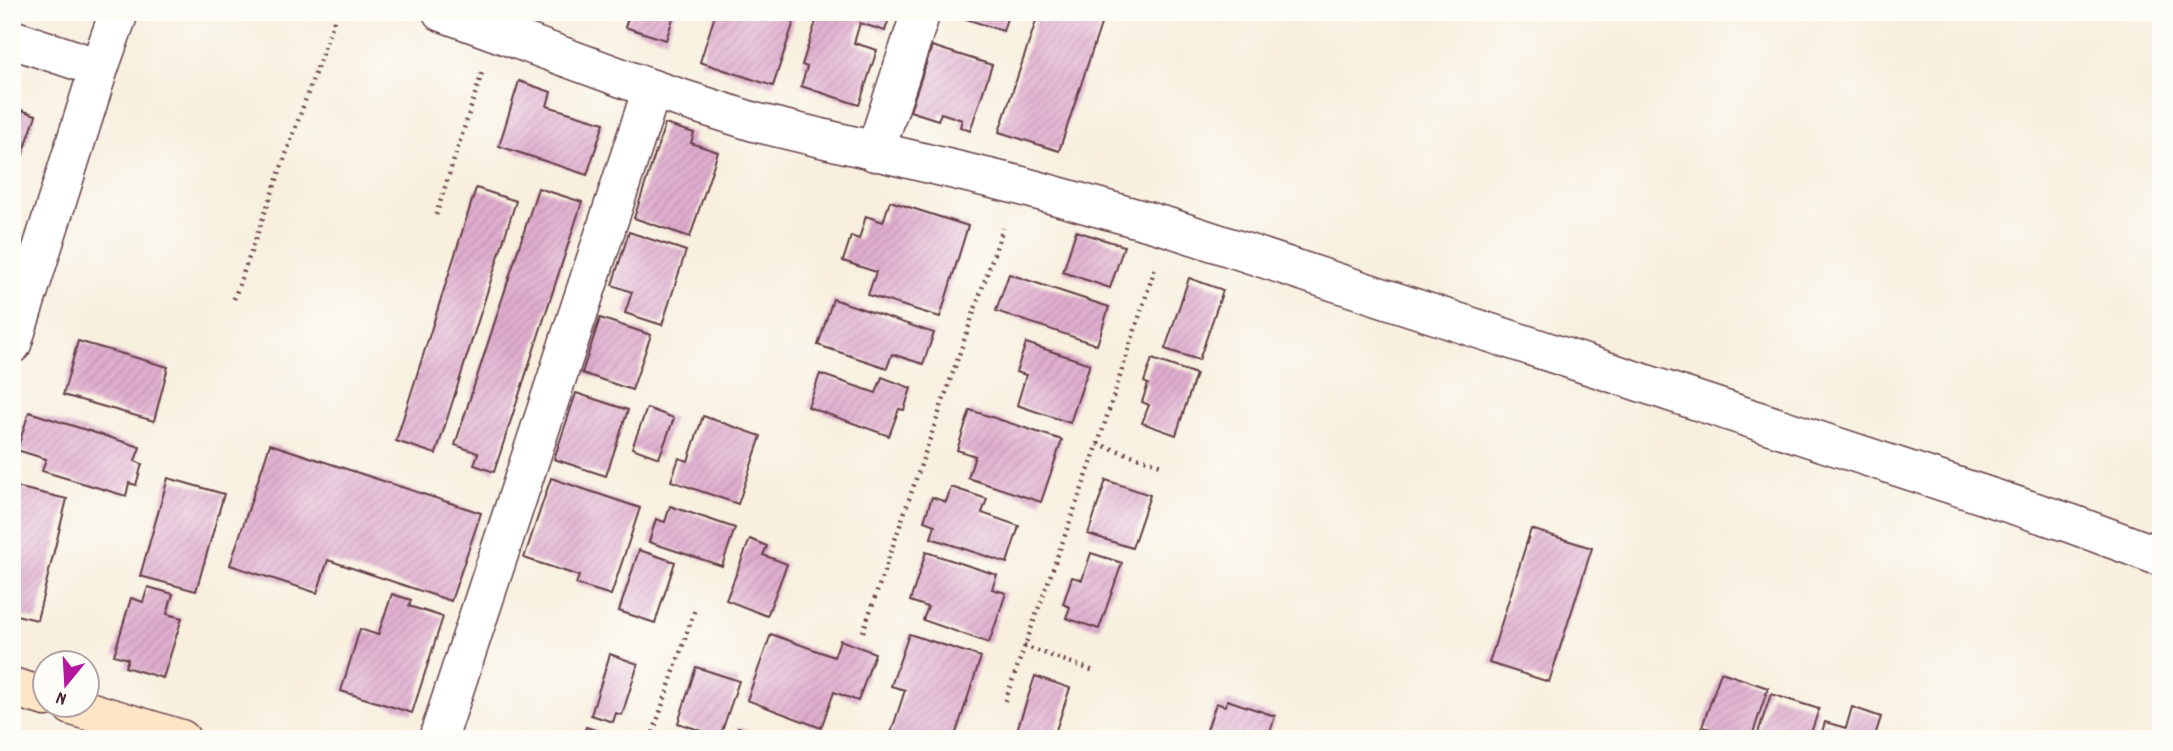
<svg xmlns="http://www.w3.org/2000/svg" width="2173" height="751" viewBox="0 0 2173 751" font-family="Dekko,sans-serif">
<defs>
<pattern id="building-hatch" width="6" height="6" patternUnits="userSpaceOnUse" patternTransform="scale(1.75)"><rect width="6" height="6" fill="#dfadce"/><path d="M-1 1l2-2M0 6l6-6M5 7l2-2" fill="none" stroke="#c194b1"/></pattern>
</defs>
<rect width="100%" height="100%" fill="#fdfcf7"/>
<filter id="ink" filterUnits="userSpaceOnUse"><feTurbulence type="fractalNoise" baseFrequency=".0143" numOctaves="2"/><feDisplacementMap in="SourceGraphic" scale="14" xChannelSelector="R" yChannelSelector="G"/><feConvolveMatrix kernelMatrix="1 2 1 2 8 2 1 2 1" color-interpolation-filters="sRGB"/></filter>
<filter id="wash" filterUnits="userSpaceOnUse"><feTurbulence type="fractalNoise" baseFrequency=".00686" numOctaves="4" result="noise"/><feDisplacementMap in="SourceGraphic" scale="28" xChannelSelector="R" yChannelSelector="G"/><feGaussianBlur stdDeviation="1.57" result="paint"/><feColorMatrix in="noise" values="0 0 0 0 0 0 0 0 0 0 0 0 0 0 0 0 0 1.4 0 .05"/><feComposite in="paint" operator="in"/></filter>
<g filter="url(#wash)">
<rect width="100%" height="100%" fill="#f8efde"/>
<g id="blocks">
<g fill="url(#building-hatch)">
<polygon points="630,12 675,12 666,40 625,27"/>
<polygon points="716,12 797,12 773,86 700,62"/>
<polygon points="819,12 891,12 885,31 860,23 854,43 877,50 859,105 801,86 807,67 802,65"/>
<polygon points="958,12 1009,12 1003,31 957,16"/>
<polygon points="1039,12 1105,12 1059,151 999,132"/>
<polygon points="932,46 992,65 970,131 960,127 962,120 941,113 938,120 910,111"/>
<polygon points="519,81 551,92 547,106 604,123 587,175 499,146"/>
<polygon points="12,107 36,115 17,172 12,170"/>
<polygon points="665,124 694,133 691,143 718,152 690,237 634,218"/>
<polygon points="476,188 516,201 436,454 396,441"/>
<polygon points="538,188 582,202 494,472 474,465 478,453 455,445"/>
<polygon points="890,201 968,226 940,317 868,295 876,272 843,261 851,236 859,239 866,216 883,222"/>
<polygon points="1076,231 1124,246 1110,288 1063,272"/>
<polygon points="629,232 686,251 662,325 625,313 632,292 612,285"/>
<polygon points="1009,274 1109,307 1097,345 996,311"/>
<polygon points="1189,278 1223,290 1199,360 1165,349"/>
<polygon points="833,299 934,333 923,364 892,354 887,368 818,345"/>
<polygon points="600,318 651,335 632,390 582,373"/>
<polygon points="78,341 168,367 154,421 63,395"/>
<polygon points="1026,343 1090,364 1070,423 1017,405 1026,375 1016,372"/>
<polygon points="1152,359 1196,374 1176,435 1142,423 1149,405 1142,402 1148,384 1144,382"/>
<polygon points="820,374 876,393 882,377 911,388 904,410 899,409 889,436 808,407"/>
<polygon points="576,393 628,410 606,476 554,459"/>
<polygon points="647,408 674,418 659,458 632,448"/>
<polygon points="970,410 1062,440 1041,502 968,478 975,456 957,450"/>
<polygon points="29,412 140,447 135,461 142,464 136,485 129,483 126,496 42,471 46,459 17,450"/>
<polygon points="703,416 761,436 738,504 671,481 679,458 688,461"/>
<polygon points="270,444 481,513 451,601 328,560 317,593 230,565"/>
<polygon points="168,478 224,494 196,591 140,576"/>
<polygon points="551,478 640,508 611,595 576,584 579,576 524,558"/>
<polygon points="1106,480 1150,495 1132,548 1088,534"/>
<polygon points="12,486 67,499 37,620 12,614"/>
<polygon points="951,487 987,499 982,513 1019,526 1007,563 931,538 935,525 924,521 932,497 946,502"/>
<polygon points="670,506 735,528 722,566 649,542 656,519 665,522"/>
<polygon points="1531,529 1592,548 1549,682 1489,663"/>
<polygon points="750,539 767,546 763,555 787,564 767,616 726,600"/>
<polygon points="639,550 675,562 655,623 619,611"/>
<polygon points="926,552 997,575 992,589 1006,593 989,643 923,620 928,607 910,601"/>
<polygon points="1091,553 1122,563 1099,629 1066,618 1070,607 1063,604 1072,577 1082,580"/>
<polygon points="148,587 173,594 167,614 182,618 163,678 125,667 128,659 114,655 131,598 143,602"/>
<polygon points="392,594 411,600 409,606 443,617 412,713 341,691 360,629 378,635"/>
<polygon points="771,634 834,657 840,640 875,653 858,701 834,692 821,728 747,700"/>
<polygon points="909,634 981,657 954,739 889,739 905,690 891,686"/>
<polygon points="610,654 638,664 622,715 616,713 613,722 591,715"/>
<polygon points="696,667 739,681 720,737 678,723"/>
<polygon points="1721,672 1768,688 1751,739 1707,739 1710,729 1702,727"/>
<polygon points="1035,676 1070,688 1053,739 1024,739 1015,736"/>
<polygon points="1771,694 1819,709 1809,739 1756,739"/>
<polygon points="1227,700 1275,716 1268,739 1204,739 1216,703 1225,706"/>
<polygon points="1852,707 1881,717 1874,739 1820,739 1825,722 1846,728"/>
<polygon points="586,727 610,735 609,739 582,739"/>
<polygon points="738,727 773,738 773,739 734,739"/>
</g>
</g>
</g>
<g filter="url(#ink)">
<use href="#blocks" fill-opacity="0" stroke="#643e46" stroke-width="2"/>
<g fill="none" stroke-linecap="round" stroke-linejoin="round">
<defs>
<g id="street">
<polyline points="442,12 652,89 754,122 1018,185 1168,227 2072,524 2161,557"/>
<polyline points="12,39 99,68"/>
<polyline points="875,152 921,12"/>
<polyline points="12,344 99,68 119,12"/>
<polyline points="438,739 652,89"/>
</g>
<g id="secondary">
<polyline points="12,687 46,697"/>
<polyline points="72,706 181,739"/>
</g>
</defs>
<use href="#street" stroke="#643e46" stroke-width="41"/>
<use href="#secondary" stroke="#643e46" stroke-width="41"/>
<g stroke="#643e46" stroke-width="4.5" stroke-dasharray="2 5" stroke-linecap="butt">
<polyline points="436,215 482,73"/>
<polyline points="234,299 337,12"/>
<polyline points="1098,444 1161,465"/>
<polyline points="863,632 1003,228"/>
<polyline points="1024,646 1094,671"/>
<polyline points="1005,701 1098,444 1155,268"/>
<polyline points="651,739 695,609"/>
</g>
<use href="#street" stroke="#fff" stroke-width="38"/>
<use href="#secondary" stroke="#fde5c5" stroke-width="38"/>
</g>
</g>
<rect width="2173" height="751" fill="none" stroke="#fdfcf7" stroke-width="42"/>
<g transform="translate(66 684) rotate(198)"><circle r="33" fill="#fdfcf7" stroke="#b5a4a5" stroke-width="2"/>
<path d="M0-5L12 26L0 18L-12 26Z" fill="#b5179e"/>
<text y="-10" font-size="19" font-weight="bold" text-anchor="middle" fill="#4a1f2b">N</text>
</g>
</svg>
